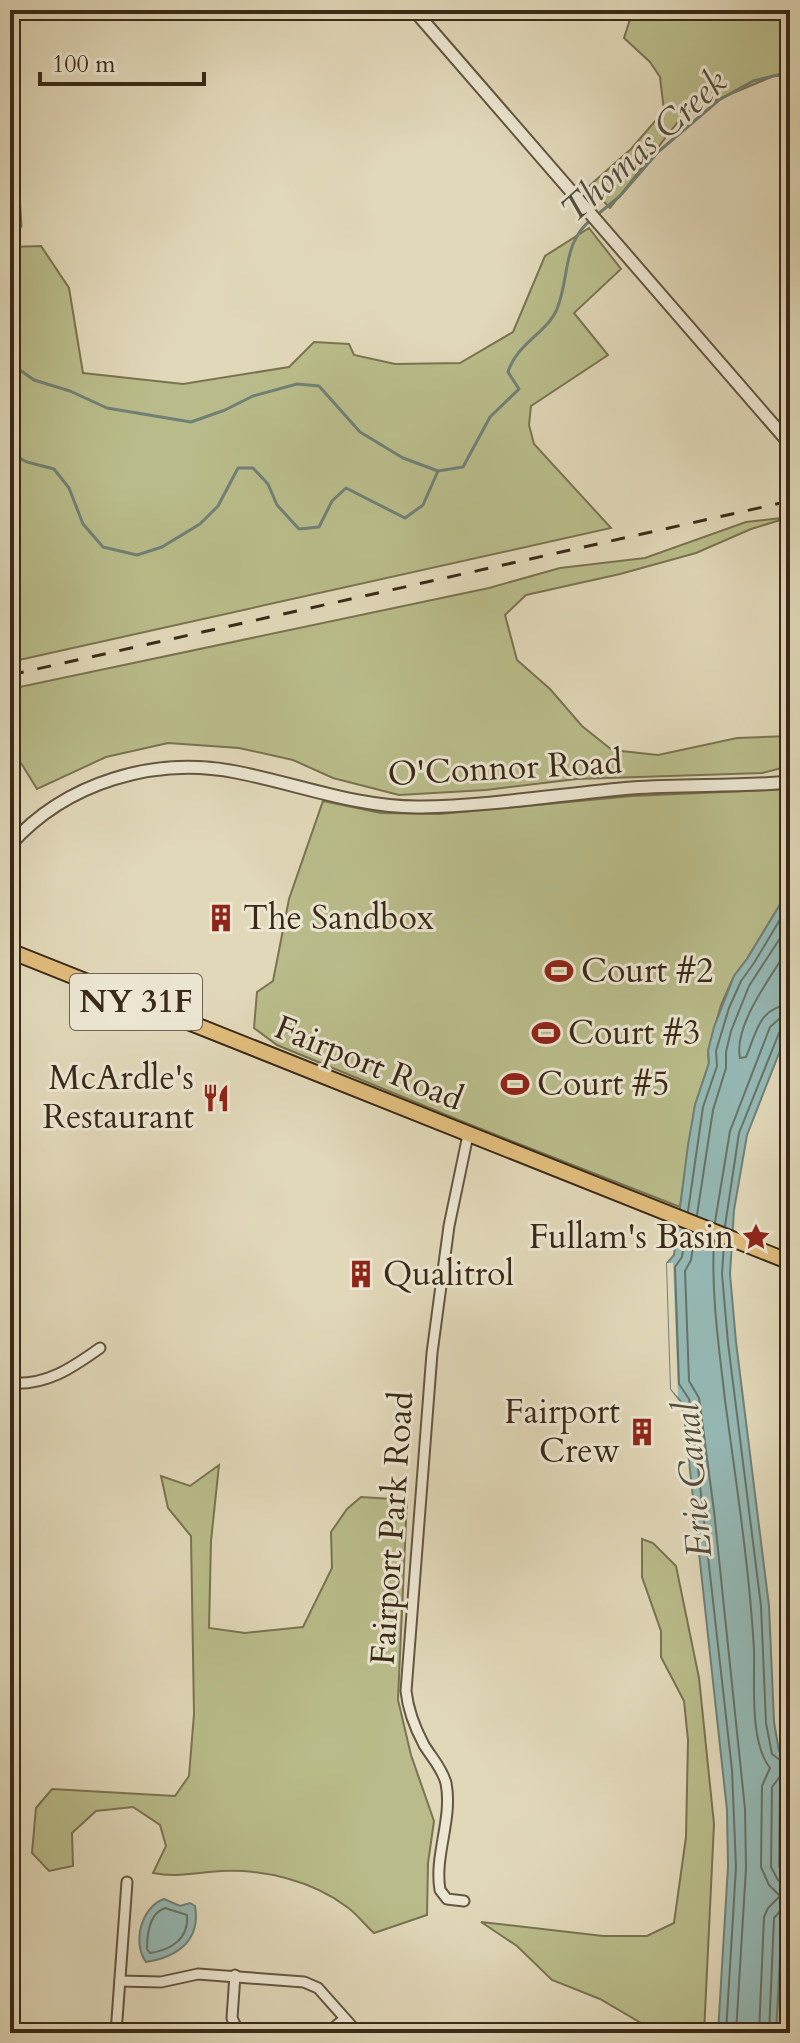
<svg xmlns="http://www.w3.org/2000/svg" width="800" height="2043" viewBox="0 0 800 2043" font-family="Cardo,serif">
<rect width="100%" height="100%" fill="#e1d8b9"/>
<filter id="stains"><feTurbulence type="fractalNoise" baseFrequency=".0025" numOctaves="4"/><feColorMatrix values="0 0 0 0 .2 0 0 0 0 .09 0 0 0 0 .02 0 0 0 .5 -.17"/></filter>
<radialGradient id="worn" r=".72"><stop offset=".6" stop-color="#630" stop-opacity="0"/><stop offset="1" stop-color="#630" stop-opacity=".3"/></radialGradient>
<g fill="#b9bc8a" stroke="#7a7351" stroke-width="2">
<polygon points="633,10 790,10 790,75 774,76 685,113 610,208 589,186 631,149 664,111 660,77 650,62 624,38"/>
<polygon points="589,228 621,269 574,313 608,355 531,406 529,425 534,444 611,528 10,662 10,247 41,246 69,288 83,373 183,384 289,367 314,342 349,344 354,355 395,364 460,363 513,332 545,256"/>
<polygon points="790,517 751,529 696,553 620,574 526,595 505,615 517,660 550,689 582,726 612,750 658,755 737,738 790,736 790,766 762,773 577,779 486,790 399,795 333,778 293,760 239,748 168,743 106,757 37,789 21,763 10,752 10,689 489,588 560,568 645,558 746,522"/>
<polygon points="790,789 790,888 747,959 734,976 721,1005 708,1051 709,1063 695,1105 680,1207 466,1123 277,1045 254,1028 257,992 273,981 289,899 323,801 381,813 440,814 632,796"/>
<path d="M219 1465 211 1541 209 1628 245 1633 303 1627 332 1568 331 1532 347 1509 361 1497 407 1500 398 1700 411 1755 434 1821 428 1863 427 1915 374 1933C365 1925 357 1914 347 1907 313 1881 264 1869 222 1871 198 1872 177 1878 153 1873L166 1846 160 1825 133 1807 96 1811 72 1833 73 1866 49 1871 32 1853 36 1808 52 1789 175 1796 189 1776 194 1714 191 1536 168 1508 161 1476 190 1486Z"/>
<polygon points="642,1539 653,1543 676,1566 699,1678 714,1824 704,2033 658,2033 600,1999 552,1980 517,1946 481,1922 603,1936 647,1936 674,1923 686,1837 688,1740 684,1701 661,1657 661,1631 642,1577"/>
<polygon points="790,1913 790,2033 776,2033 782,1919"/>
</g>
<g fill="#95b9b5" stroke="#718076" stroke-width="2">
<polygon points="790,888 790,1025 747,1135 734,1210 730,1274 736,1342 769,1606 774,1722 779,1751 790,1756 790,1775 780,1787 779,1866 783,1874 790,1879 790,1913 782,1919 776,2033 718,2033 728,1867 727,1810 685,1424 681,1402 671,1389 667,1263 674,1255 688,1145 695,1105 709,1063 708,1051 714,1027 734,976 747,959"/>
<path d="M164 1899 180 1906 190 1903 195 1906C201 1941 177 1957 146 1962 132 1943 141 1907 164 1899Z"/>
</g>
<polygon fill="#e1d8b9" points="667,1263 673,1263 678,1397 671,1389"/>
<g fill="none" stroke-linecap="round" stroke-linejoin="round">
<g stroke="#687266" stroke-width="2">
<path d="M790 946C773 974 733 1025 740 1058L746 1057C756 1034 759 1006 790 1005"/>
<polyline points="688,1211 703,1107 717,1066 716,1051 729,1008 741,981 754,963 790,903"/>
<polyline points="697,1215 713,1110 726,1068 726,1052 731,1031 749,986 790,923"/>
<polyline points="715,1222 730,1131 770,1027 779,1019 790,1017"/>
<polyline points="725,1226 739,1133 779,1033 783,1028 790,1027"/>
<polyline points="686,1230 682,1257 675,1267 679,1384 689,1399 693,1423 732,1770 736,1867 726,2033"/>
<polyline points="695,1234 691,1260 685,1271 689,1381 699,1398 714,1511 745,1809 746,1868 736,2033"/>
<path d="M714 1241C711 1294 719 1347 725 1400 736 1482 749 1565 754 1649 755 1682 749 1741 770 1768L762 1786 761 1867 769 1885 780 1896 768 1908 764 1917 759 2033"/>
<polyline points="724,1245 722,1274 728,1343 761,1606 766,1723 772,1754 788,1766 772,1787 771,1867 778,1880 790,1885"/>
<path d="M165 1908 187 1915C189 1939 171 1950 150 1953L147 1949C147 1934 150 1913 165 1908Z"/>
<polyline points="769,2033 774,1918 782,1909 790,1907"/>
</g>
<g stroke="#718076" stroke-width="3">
<polyline points="10,165 19,195 21,226 10,241"/>
<polyline points="598,214 620,196 658,152 719,100 753,81 790,72"/>
<path d="M10 370 17 368 34 380 70 391 107 408 191 422 225 410 253 396 297 384 319 386 360 432 403 458 438 471 463 467 490 417 519 389 508 372C517 343 548 332 557 309 570 277 562 242 592 219"/>
<polyline points="10,453 27,462 54,469 69,488 83,524 103,547 137,555 162,547 200,524 218,506 238,468 253,468 268,484 277,505 299,529 319,527 332,501 346,488 405,518 423,505 438,471"/>
</g>
<defs>
<g id="minor">
<path d="M10 1383C46 1386 72 1368 100 1348"/>
<path d="M464 1901 447 1899 440 1890C434 1855 453 1819 446 1783 442 1768 432 1758 424 1745 415 1728 408 1710 406 1691L432 1353 449 1226 468 1135"/>
<polyline points="235,1975 232,2018 239,2033"/>
<polyline points="120,1981 161,1982 198,1974 304,1982 318,1988 358,2033"/>
<polyline points="116,2033 127,1882"/>
<polyline points="328,2033 344,2019"/>
</g>
<g id="tertiary">
<polyline points="414,10 790,444"/>
<path d="M10 845C66 782 155 756 236 772 298 784 358 808 421 807 491 806 562 794 632 788 685 784 738 787 790 782"/>
</g>
<polyline id="primary" points="10,951 790,1262"/>
</defs>
<use href="#minor" stroke="#645640" stroke-width="13"/>
<use href="#tertiary" stroke="#645640" stroke-width="15"/>
<use href="#primary" stroke="#3a2a18" stroke-width="18"/>
<use href="#minor" stroke="#ece6d2" stroke-width="9"/>
<use href="#tertiary" stroke="#ece6d2" stroke-width="11"/>
<use href="#primary" stroke="#e0bc7c" stroke-width="14"/>
<polyline stroke="#3a2a18" stroke-width="3" stroke-dasharray="14 14" stroke-linecap="butt" points="10,675 790,501"/>
</g>
<defs>
<symbol id="building-bare" viewBox="-9 -9 18 18"><path d="M-4-6H4V6H1V3H-1V6H-4ZM-2.5-4.3h1.7v1.8h-1.7ZM.8-4.3h1.7v1.8H.8ZM-2.5-1h1.7V.8h-1.7ZM.8-1h1.7V.8H.8Z" fill="#8f2418" stroke="#ece6d2" stroke-width="2.5" paint-order="stroke"/></symbol>
<symbol id="stadium-bare" viewBox="-9 -9 18 18"><path d="M0-5a6.5 5 0 1 0 0 10a6.5 5 0 1 0 0-10ZM-3.5-1.8h7v3.6h-7Z" fill="#8f2418" stroke="#ece6d2" stroke-width="2.5" paint-order="stroke"/></symbol>
<symbol id="restaurant-bare" viewBox="-9 -9 18 18"><path d="M-5-6h1v4h1v-4h1v4h1v-4h1v5L-1.5 .5V6h-2V.5L-5-1ZM5-6V6H3V1.5H1.5Q1.5-4 5-6Z" fill="#8f2418" stroke="#ece6d2" stroke-width="2.5" paint-order="stroke"/></symbol>
<symbol id="sight-bare" viewBox="-9 -9 18 18"><path d="M0-6L1.8-2.2L6-1.7L2.9 1.2L3.7 5.4L0 3.3L-3.7 5.4L-2.9 1.2L-6-1.7L-1.8-2.2Z" fill="#8f2418" stroke="#ece6d2" stroke-width="2.5" paint-order="stroke"/></symbol>
</defs>
<g fill-rule="evenodd">
<use href="#building-bare" x="201" y="898" width="40" height="40"/>
<use href="#stadium-bare" x="539" y="951" width="40" height="40"/>
<use href="#stadium-bare" x="526" y="1013" width="40" height="40"/>
<use href="#stadium-bare" x="495" y="1064" width="40" height="40"/>
<use href="#restaurant-bare" x="196" y="1078" width="40" height="40"/>
<use href="#sight-bare" x="736" y="1217" width="40" height="40"/>
<use href="#building-bare" x="341" y="1254" width="40" height="40"/>
<use href="#building-bare" x="622" y="1412" width="40" height="40"/>
</g>
<g text-anchor="middle" dominant-baseline="central" stroke-width="6" stroke-linejoin="round" paint-order="stroke">
<rect fill="#ece6d2" stroke="#6f6250" stroke-width="2" x="70" y="974" width="132" height="56" rx="6"/>
<g font-size="32" font-weight="bold" fill="#3a2a18">
<text x="136" y="1002">NY 31F</text>
</g>
<g font-size="34" fill="#3a2a18" stroke="#ece6d2">
<text transform="translate(505 768) rotate(-3)">O'Connor Road</text>
<text transform="translate(369 1063) rotate(22)">Fairport Road</text>
<text transform="translate(392 1528) rotate(-86)">Fairport Park Road</text>
</g>
<g font-size="34" fill="#3a2a18" stroke="#ece6d2" text-anchor="start">
<text x="243" y="918">The Sandbox</text>
<text x="581" y="971">Court #2</text>
<text x="568" y="1033">Court #3</text>
<text x="194" y="1078" text-anchor="end">McArdle's<tspan x="194" dy="39">Restaurant</tspan></text>
<text x="537" y="1084">Court #5</text>
<text x="734" y="1237" text-anchor="end">Fullam's Basin</text>
<text x="383" y="1274">Qualitrol</text>
<text x="620" y="1412" text-anchor="end">Fairport<tspan x="620" dy="39">Crew</tspan></text>
</g>
<g font-size="36" font-style="italic" fill="#514e3f" stroke="#ece6d2">
<text transform="translate(644 146) rotate(-42)">Thomas Creek</text>
<text transform="translate(693 1480) rotate(-95)">Erie Canal</text>
</g>
</g>
<rect width="800" height="2043" fill="none" stroke="#e1d8b9" stroke-width="40"/>
<rect x="12" y="12" width="776" height="2019" fill="none" stroke="#3a2a18" stroke-width="4"/>
<rect x="20" y="20" width="760" height="2003" fill="none" stroke="#3a2a18" stroke-width="2"/>
<path d="M40 72v12h164v-12" fill="none" stroke="#3a2a18" stroke-width="4"/>
<text x="52" y="72" font-size="24" fill="#3a2a18" stroke="#ece6d2" stroke-width="6" paint-order="stroke">100 m</text>
<rect width="100%" height="100%" filter="url(#stains)"/>
<rect width="100%" height="100%" fill="url(#worn)"/>
</svg>
